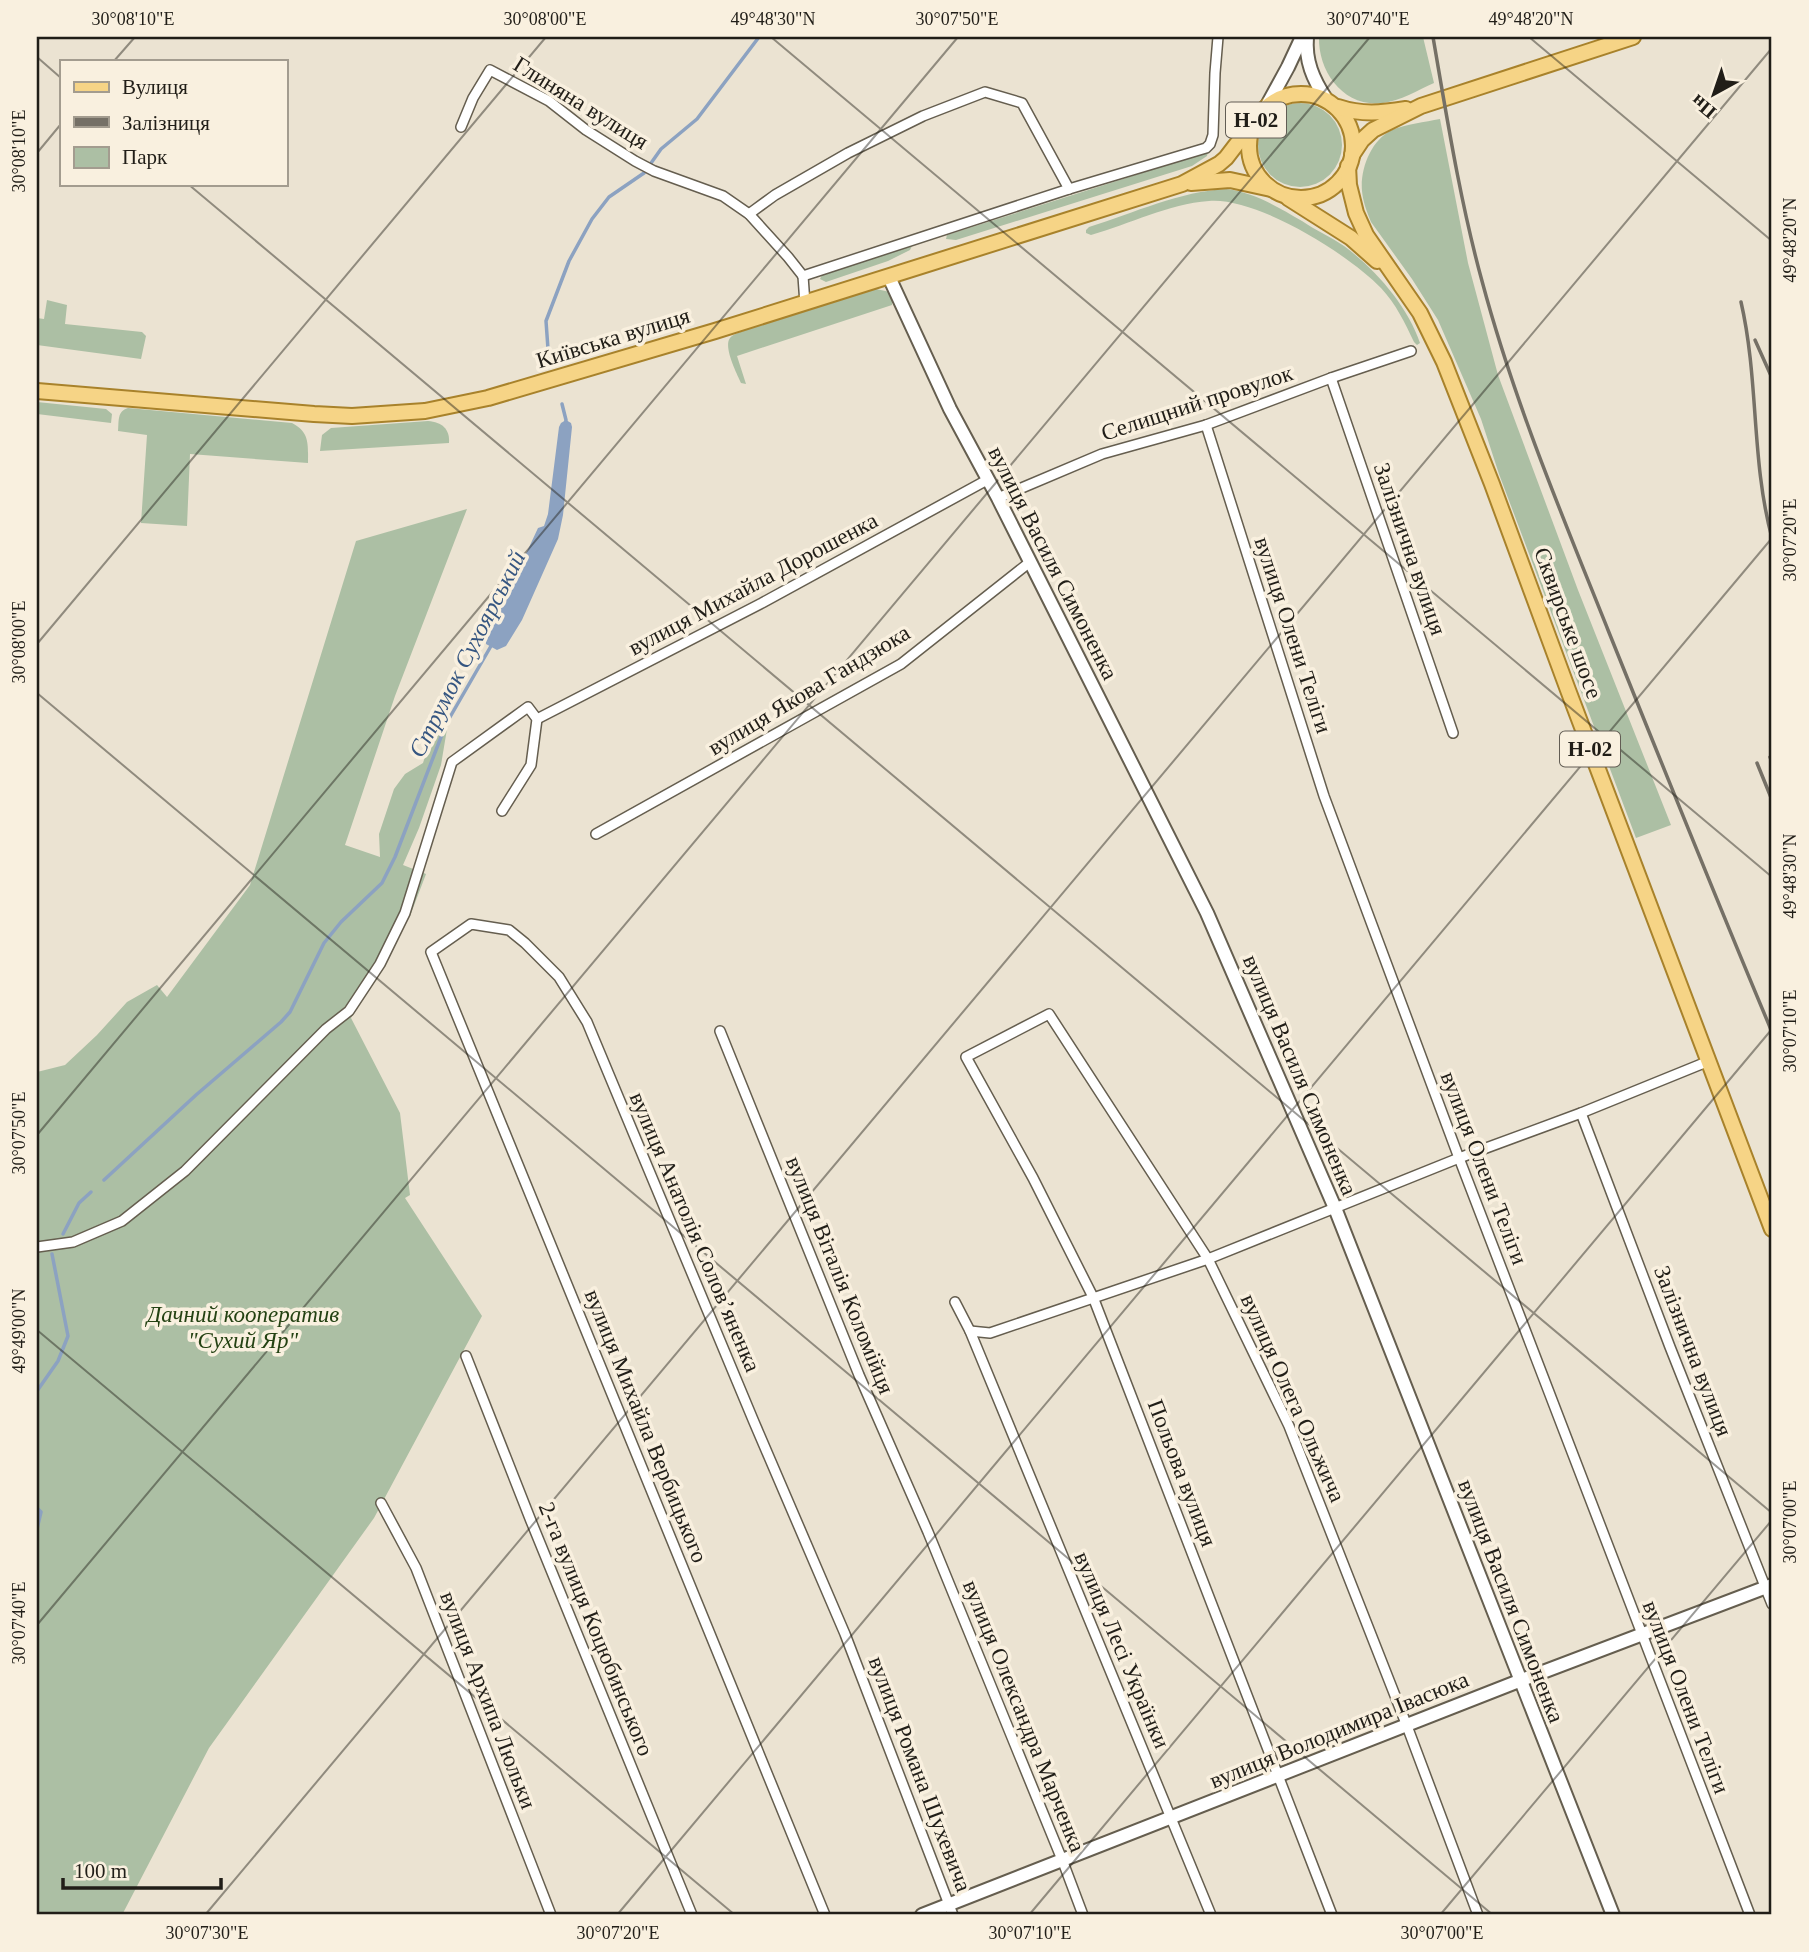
<svg xmlns="http://www.w3.org/2000/svg" width="1809" height="1952" viewBox="0 0 1809 1952" font-family="Georgia,serif">
<rect width="100%" height="100%" fill="#ebe3d2"/>
<g fill="#acbfa4">
<path d="M1319 37H1423L1434 83C1418 90 1400 101 1383 103 1344 108 1318 72 1319 37Z"/>
<circle cx="1300" cy="145" r="42"/>
<path d="M1440 119 1468 263 1498 375 1578 590 1671 825 1636 838 1499 474 1481 419 1438 320 1412 279 1371 222C1367 212 1363 202 1362 191 1360 169 1371 140 1392 130 1406 124 1425 122 1440 119Z"/>
<polygon points="1208,152 1207,156 1192,166 956,240 946,239 947,235"/>
<path d="M1227 189C1255 193 1278 207 1302 221 1315 230 1331 237 1344 246 1375 269 1408 306 1420 343L1417 345 1414 342C1405 323 1396 304 1381 288 1348 254 1257 197 1209 201 1168 204 1130 224 1091 235L1086 233V230L1089 227C1134 213 1180 191 1227 189Z"/>
<polygon points="909,245 912,246 910,250 888,261 826,282 820,279 822,275"/>
<path d="M876 289 890 292 892 297V305L737 356 746 384 741 383C737 374 723 347 730 338 733 334 741 332 746 330Z"/>
<polygon points="47,300 67,305 65,324 142,332 146,336 141,359 37,345 37,318 44,319"/>
<polygon points="37,402 106,409 112,414 111,423 37,414"/>
<path d="M128 408 292 423C310 432 308 445 308 463L190 454 187 526 141 523 147 435 118 431C119 421 117 411 128 408Z"/>
<path d="M428 421C442 422 450 429 449 443L320 451 322 435 331 428Z"/>
<polygon points="467,509 395,696 345,845 380,857 379,834 394,789 405,774 423,763 429,744 422,737 427,728 436,720 446,724 447,729 441,765 419,828 403,865 426,874 410,916 351,1018 400,1113 410,1195 405,1198 482,1316 374,1518 209,1748 122,1915 37,1915 37,1072 65,1065 97,1035 127,1002 157,985 167,997 250,885 356,541"/>
</g>
<polygon fill="#8ca2c1" points="566,420 571,423 572,427 563,515 558,539 522,620 506,646 497,650 486,644 486,640 538,528 544,526 548,514 559,427 561,423"/>
<g fill="none" stroke-linecap="round" stroke-linejoin="round">
<g stroke="#8ca2c1" stroke-width="3.5">
<polyline points="549,363 546,321 569,261 592,219 609,197 644,173 661,149 697,119 759,37"/>
<polyline points="562,404 566,420 565,425"/>
<polyline points="104,1180 196,1095 281,1022 290,1012 324,943 341,922 382,883 395,857 446,724 491,646"/>
<polyline points="63,1234 79,1203 91,1192"/>
<polyline points="37,1391 58,1361 68,1336 52,1254"/>
<polyline points="37,1508 41,1512 37,1529"/>
</g>
<defs>
<g id="street">
<polyline points="461,127 473,98 490,70 549,101 586,130 635,161 654,171 723,196 749,214 788,257 803,276"/>
<polyline points="749,214 775,195 848,153 923,116 985,92 1022,103 1069,189"/>
<polyline points="803,276 1069,189 1206,148 1210,144 1213,135 1215,73 1218,37"/>
<polyline points="803,276 805,304"/>
<polyline points="1331,378 1453,733"/>
<polyline points="1206,425 1324,796 1459,1158 1750,1915"/>
<polyline points="998,498 1102,454 1206,425 1331,378 1411,351"/>
<polyline points="537,719 762,603 987,480"/>
<polyline points="596,834 901,664 1030,562"/>
<polyline points="720,1031 859,1375 928,1532 1063,1862 1083,1915"/>
<polyline points="1581,1113 1670,1347 1772,1604"/>
<polyline points="37,1247 73,1242 122,1221 185,1171 326,1029 349,1011 380,964 405,913 452,762 528,707 537,719 531,765 502,811"/>
<polyline points="955,1302 970,1331 1211,1915"/>
<polyline points="970,1331 990,1333 1208,1259 1459,1158 1581,1113 1709,1061"/>
<polyline points="466,1356 531,1521 692,1915"/>
<polyline points="381,1503 416,1568 551,1915"/>
<polyline points="825,1915 431,952 471,924 509,930 525,943 559,977 587,1022 754,1422 845,1634 953,1915"/>
<polyline points="1332,1915 1093,1297 1033,1178 966,1057 1049,1014 1208,1259 1289,1426 1407,1726 1478,1915"/>
</g>
<g id="secondary">
<path d="M1307 37C1305 61 1313 79 1326 99"/>
<polyline points="1265,109 1288,67 1302,37"/>
<polyline points="889,277 950,409 998,498 1207,913 1335,1208 1613,1915"/>
<polyline points="922,1915 1519,1681 1772,1585"/>
</g>
<g id="primary">
<circle cx="1301" cy="146" r="52"/>
<path d="M1338 107C1362 115 1381 113 1406 109"/>
<polyline points="1352,155 1362,140 1373,130 1421,106 1633,37"/>
<polyline points="1348,166 1349,185 1356,213 1366,235 1420,313 1444,362 1492,484 1568,690 1772,1229"/>
<polyline points="1191,183 1230,180 1271,189"/>
<polyline points="1288,198 1351,238 1377,261"/>
<polyline points="37,391 314,414 352,416 425,411 488,398 715,331 1182,184 1219,164 1226,158 1256,119"/>
</g>
</defs>
<use href="#street" stroke="#655e4f" stroke-width="12"/>
<use href="#secondary" stroke="#655e4f" stroke-width="16"/>
<use href="#primary" stroke="#a8822b" stroke-width="18"/>
<use href="#street" stroke="#fff" stroke-width="9"/>
<use href="#secondary" stroke="#fff" stroke-width="12"/>
<use href="#primary" stroke="#f6d486" stroke-width="14"/>
<g stroke="#757066" stroke-width="3.5">
<path d="M1433 37C1447 118 1460 201 1482 281 1514 401 1562 515 1608 630 1662 764 1716 899 1772 1032"/>
<path d="M1741 302C1759 380 1751 461 1772 538"/>
<polyline points="1755,340 1772,378"/>
<polyline points="1770,757 1772,762"/>
<polyline points="1757,763 1772,800"/>
</g>
</g>
<path fill="none" stroke="#211e18" stroke-width="2" stroke-opacity="0.45" d="M771 37 1772 877M1529 37 1772 241M37 57 61 78M114 61 135 37M37 153 61 124M188 184 1772 1513M37 644 546 37M37 693 1493 1915M37 1135 958 37M37 1330 735 1915M37 1625 1370 37M205 1915 1772 48M617 1915 1772 538M1029 1915 1772 1029M1440 1915 1772 1520"/>
<g text-anchor="middle" dominant-baseline="central" stroke-width="7" stroke-linejoin="round" paint-order="stroke">
<g fill="#f9f0df" stroke="#625d54" stroke-width="2">
<rect x="1226" y="102.5" width="60" height="35" rx="5"/>
<rect x="1560" y="731.5" width="60" height="35" rx="5"/>
</g>
<g font-size="21" font-weight="bold" fill="#211e18">
<text x="1256" y="120">Н-02</text>
<text x="1590" y="749">Н-02</text>
</g>
<g font-size="23" fill="#211e18" stroke="#f9f0df">
<text transform="translate(581 103) rotate(32)">Глиняна вулиця</text>
<text transform="translate(613 338) rotate(-17)">Київська вулиця</text>
<text transform="translate(1197 403) rotate(-18)">Селищний провулок</text>
<text transform="translate(1410 549) rotate(71)">Залізнична вулиця</text>
<text transform="translate(1053 563) rotate(63)">вулиця Василя Симоненка</text>
<text transform="translate(753 584) rotate(-28)">вулиця Михайла Дорошенка</text>
<text transform="translate(1568 623) rotate(70)">Сквирське шосе</text>
<text transform="translate(1293 635) rotate(72)">вулиця Олени Теліги</text>
<text transform="translate(809 690) rotate(-31)">вулиця Якова Гандзюка</text>
<text transform="translate(1300 1075) rotate(67)">вулиця Василя Симоненка</text>
<text transform="translate(1484 1168) rotate(69)">вулиця Олени Теліги</text>
<text transform="translate(695 1232) rotate(67)">вулиця Анатолія Соловʼяненка</text>
<text transform="translate(840 1275) rotate(68)">вулиця Віталія Коломійця</text>
<text transform="translate(1693 1351) rotate(69)">Залізнична вулиця</text>
<text transform="translate(1293 1398) rotate(66)">вулиця Олега Ольжича</text>
<text transform="translate(646 1426) rotate(68)">вулиця Михайла Вербицького</text>
<text transform="translate(1182 1473) rotate(69)">Польова вулиця</text>
<text transform="translate(1511 1601) rotate(69)">вулиця Василя Симоненка</text>
<text transform="translate(596 1629) rotate(68)">2-га вулиця Коцюбинського</text>
<text transform="translate(1122 1650) rotate(67)">вулиця Лесі Українки</text>
<text transform="translate(1686 1697) rotate(69)">вулиця Олени Теліги</text>
<text transform="translate(488 1700) rotate(69)">вулиця Архипа Люльки</text>
<text transform="translate(1024 1716) rotate(68)">вулиця Олександра Марченка</text>
<text transform="translate(1339 1730) rotate(-22)">вулиця Володимира Івасюка</text>
<text transform="translate(920 1774) rotate(69)">вулиця Романа Шухевича</text>
</g>
<g font-size="23" font-style="italic" fill="#244213" stroke="#f9f0df">
<text x="243" y="1314">Дачний кооператив<tspan x="243" dy="26">"Сухий Яр"</tspan></text>
</g>
<g font-size="24" font-style="italic" fill="#365681" stroke="#f9f0df">
<text transform="translate(467 654) rotate(-63)">Струмок Сухоярський</text>
</g>
</g>
<rect width="1809" height="1952" fill="none" stroke="#f9f0df" stroke-width="77"/>
<rect x="60" y="60" width="228" height="126" fill="#f9f0df" stroke="#a39c8f" stroke-width="2"/>
<rect x="74" y="82" width="35" height="10" fill="#f6d486" stroke="#a39c8f" stroke-width="2"/>
<text x="122" y="94" font-size="21" fill="#211e18">Вулиця</text>
<rect x="74" y="117" width="35" height="10" fill="#757066" stroke="#a39c8f" stroke-width="2"/>
<text x="122" y="130" font-size="21" fill="#211e18">Залізниця</text>
<rect x="74" y="147" width="35" height="21" fill="#acbfa4" stroke="#a39c8f" stroke-width="2"/>
<text x="122" y="164" font-size="21" fill="#211e18">Парк</text>
<g transform="translate(1714 94) rotate(220)" stroke="#f9f0df" stroke-width="5" paint-order="stroke">
<path d="M0-5L12 26L0 18L-12 26Z" fill="#211e18"/>
<text y="-10" font-size="19" font-weight="bold" text-anchor="middle" fill="#211e18">Пн</text>
</g>
<path d="M63 1878v10h158v-10" fill="none" stroke="#211e18" stroke-width="3.5"/>
<text x="74" y="1878" font-size="21" fill="#211e18" stroke="#f9f0df" stroke-width="5" paint-order="stroke">100 m</text>
<rect x="38" y="38" width="1732" height="1875" fill="none" stroke="#211e18" stroke-width="2.5"/>
<g font-size="18" text-anchor="middle" fill="#211e18">
<text x="133" y="25">30°08'10"E</text>
<text x="545" y="25">30°08'00"E</text>
<text x="773" y="25">49°48'30"N</text>
<text x="957" y="25">30°07'50"E</text>
<text x="1368" y="25">30°07'40"E</text>
<text x="1531" y="25">49°48'20"N</text>
<text transform="translate(19 151) rotate(-90)" y="6">30°08'10"E</text>
<text transform="translate(1790 240) rotate(-90)" y="6">49°48'20"N</text>
<text transform="translate(1790 540) rotate(-90)" y="6">30°07'20"E</text>
<text transform="translate(19 642) rotate(-90)" y="6">30°08'00"E</text>
<text transform="translate(1790 876) rotate(-90)" y="6">49°48'30"N</text>
<text transform="translate(1790 1031) rotate(-90)" y="6">30°07'10"E</text>
<text transform="translate(19 1133) rotate(-90)" y="6">30°07'50"E</text>
<text transform="translate(19 1331) rotate(-90)" y="6">49°49'00"N</text>
<text transform="translate(1790 1522) rotate(-90)" y="6">30°07'00"E</text>
<text transform="translate(19 1623) rotate(-90)" y="6">30°07'40"E</text>
<text x="207" y="1939">30°07'30"E</text>
<text x="618" y="1939">30°07'20"E</text>
<text x="1030" y="1939">30°07'10"E</text>
<text x="1442" y="1939">30°07'00"E</text>
</g>
</svg>
